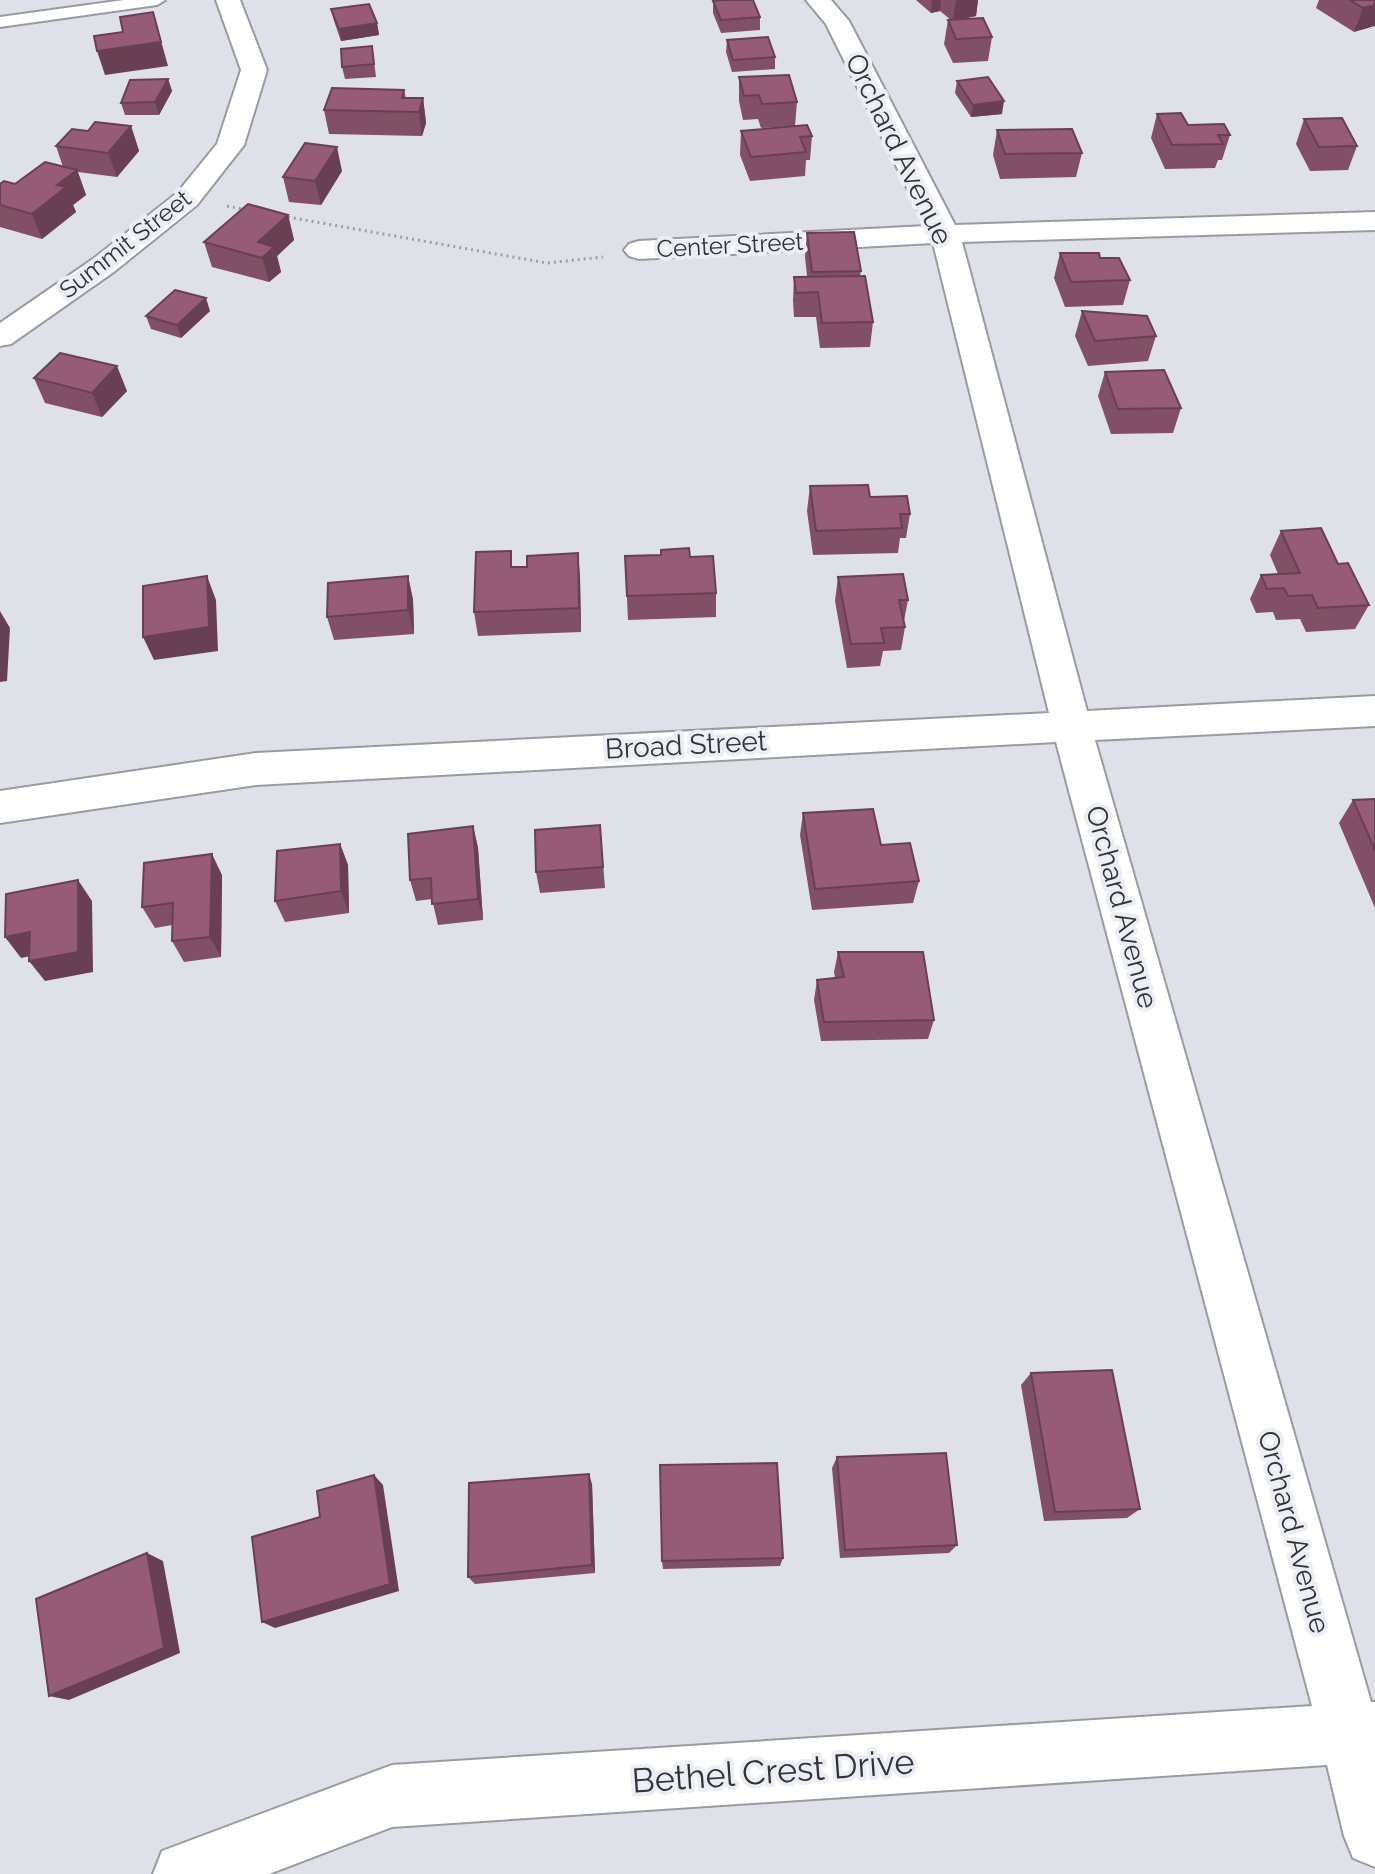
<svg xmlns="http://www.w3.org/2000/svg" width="1375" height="1874" viewBox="0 0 1375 1874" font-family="Raleway,sans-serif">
<rect width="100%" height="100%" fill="#dfe1e8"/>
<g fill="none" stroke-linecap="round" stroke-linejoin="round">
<defs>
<polygon id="lane" points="124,0 165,0 157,5 0,27 0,17"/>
<g id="street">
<polygon points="216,0 240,0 267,70 244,145 197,205 115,271 11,344 0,346 0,323 93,259 177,193 217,144 241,70"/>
<polygon points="806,0 831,0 849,21 955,225 1375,212 1375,230 962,242 1087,711 1375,696 1375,726 1095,740 1371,1702 1375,1702 1375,1867 1353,1858 1344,1836 1327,1765 392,1827 269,1874 153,1874 162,1851 392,1765 1312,1706 1056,742 256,785 0,823 0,791 256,753 1049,713 933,243 639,259 629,256 624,250 629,244 639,241 926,226 826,24"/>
</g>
</defs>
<use href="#lane" stroke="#9a9ba2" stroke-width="4"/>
<use href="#street" stroke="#9a9ba2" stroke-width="4"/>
<g stroke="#9d9ea4" stroke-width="3" stroke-dasharray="2 4" stroke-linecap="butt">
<polyline points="227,206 248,210"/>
<polyline points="282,216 547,263 603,257"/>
</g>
<use href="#lane" fill="#fff" fill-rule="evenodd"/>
<use href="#street" fill="#fff" fill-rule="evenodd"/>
</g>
<g fill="#814f66">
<polygon points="916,0 978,0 976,16 962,19 992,37 988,61 953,63 944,44 948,20 951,20 940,11 931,13"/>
<polygon points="1319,0 1375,0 1354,32 1316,8"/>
<polygon points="713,1 760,17 760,30 721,33 713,13"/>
<polygon points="331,9 377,23 379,35 341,41 334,21"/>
<polygon points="727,40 775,57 775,69 732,72 726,52"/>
<polygon points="372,46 376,77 345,79 342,67"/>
<polygon points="739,77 797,102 795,126 812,136 810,160 806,160 805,176 750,181 740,155 741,131 793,126 761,128 758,119 743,120 739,101"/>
<polygon points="168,79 172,91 159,115 125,115 121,103"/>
<polygon points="957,81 1002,114 971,117 955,93"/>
<polygon points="404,90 406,98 423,98 426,123 422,136 329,134 324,110"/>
<polygon points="1157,114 1188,125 1230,135 1222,160 1218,160 1215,168 1165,169 1151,138"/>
<polygon points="1304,119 1357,146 1348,170 1310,171 1296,144"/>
<polygon points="131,126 139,151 117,177 78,172 86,195 73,205 76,212 42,239 0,227 0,184 15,184 63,167 56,146 88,131"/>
<polygon points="997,130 1082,153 1076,177 1000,179 993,155"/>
<polygon points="342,171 321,205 289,202 283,177"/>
<polygon points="288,215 294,240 277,256 281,272 269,282 212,267 204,242"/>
<polygon points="807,233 861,271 860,276 873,322 870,347 820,348 816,317 794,317 793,301 794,277 807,276 805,257"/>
<polygon points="1060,253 1100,258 1130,280 1123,305 1065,307 1054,278"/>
<polygon points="210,311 181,338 151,329 146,316"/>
<polygon points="1082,311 1156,336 1148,361 1088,366 1075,336"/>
<polygon points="1105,372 1181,408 1173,433 1111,434 1098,396"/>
<polygon points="34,378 127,391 102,417 45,403"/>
<polygon points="810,486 870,497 910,514 906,538 900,538 898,553 813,555 807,511"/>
<polygon points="1281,531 1338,564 1369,605 1355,629 1306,632 1300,619 1276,620 1273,612 1256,613 1250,599 1261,575 1278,574 1270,555"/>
<polygon points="578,553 580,578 581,632 478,636 474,612 514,567 527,567"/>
<polygon points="625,556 690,557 716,593 716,617 628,620"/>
<polygon points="408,576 413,600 414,634 334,640 327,617"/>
<polygon points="838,577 908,600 904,621 905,627 901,650 883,651 880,666 847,668 835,601"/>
<polygon points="1375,799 1375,908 1339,823 1353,800"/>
<polygon points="803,813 881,845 919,881 913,903 812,910 800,835"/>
<polygon points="600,825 605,888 540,893 536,872"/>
<polygon points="473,826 478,848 483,920 438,925 432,899 416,901 410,880"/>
<polygon points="340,844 348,865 349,913 285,922 275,901"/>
<polygon points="222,875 221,957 184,962 172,941 172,925 155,928 142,907"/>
<polygon points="838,952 934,1020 928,1039 821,1041 814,1000 817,980 835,978 834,972"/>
<polygon points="1031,1373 1140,1509 1127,1518 1044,1521 1021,1385"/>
<polygon points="837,1457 957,1545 949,1553 840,1558 832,1468"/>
<polygon points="592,1484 595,1573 475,1584 468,1577"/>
<polygon points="783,1558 780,1566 663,1569 662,1561"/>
</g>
<g fill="#694053">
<polygon points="932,0 941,0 940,11 931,13"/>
<polygon points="956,0 978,0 976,16 953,21"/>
<polygon points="1375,5 1375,26 1354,32 1363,8"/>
<polygon points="153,12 168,66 105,75 97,51"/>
<polygon points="377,23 379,35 341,41 339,29"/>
<polygon points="168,79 172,91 159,115 155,102"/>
<polygon points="423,98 426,123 422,136 419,112"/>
<polygon points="1004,101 1002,114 971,117 973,105"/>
<polygon points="131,126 139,151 117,177 108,153"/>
<polygon points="337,147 342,171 321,205 315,181"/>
<polygon points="77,170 86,195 73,205 76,212 42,239 32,214 57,185"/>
<polygon points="288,215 294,240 277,256 281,272 269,282 258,242"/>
<polygon points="206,298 210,311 181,338 177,325"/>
<polygon points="117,366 127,391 102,417 92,393"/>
<polygon points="578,553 580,578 581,632 579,608"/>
<polygon points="207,576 216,600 218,651 154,660 143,637"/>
<polygon points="408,576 413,600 414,634 408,610"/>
<polygon points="0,611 10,628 7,681 0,682"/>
<polygon points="473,826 478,848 483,920 478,899"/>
<polygon points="340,844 348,865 349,913 341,891"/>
<polygon points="212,854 222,875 221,957 210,937"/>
<polygon points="78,880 92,901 93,972 45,981 29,961"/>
<polygon points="30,932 45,953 21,958 5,937"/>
<polygon points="589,1474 592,1484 595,1573 592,1565"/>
<polygon points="374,1475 383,1485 399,1591 275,1628 262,1622"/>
<polygon points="147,1553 163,1561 180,1653 69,1700 49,1696"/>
</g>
<g fill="#965c77" stroke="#694053" stroke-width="2">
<polygon points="723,0 753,0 760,17 721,20 713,1"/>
<polygon points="1350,0 1375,0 1375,5 1363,8"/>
<polygon points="369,4 377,23 339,29 331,9"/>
<polygon points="153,12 161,42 97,51 94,36 123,32 120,17"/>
<polygon points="983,18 992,37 956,39 948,20"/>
<polygon points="768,37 775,57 733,60 727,40"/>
<polygon points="372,46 374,64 342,67 341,49"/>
<polygon points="789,75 797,102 762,104 759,95 744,96 739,77"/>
<polygon points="988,77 1004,101 973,105 957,81"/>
<polygon points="168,79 155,102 121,103 130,80"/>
<polygon points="332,88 404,90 402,98 423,98 419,112 324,110"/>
<polygon points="1181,113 1188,125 1224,124 1230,135 1218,135 1223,144 1172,145 1157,114"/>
<polygon points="1342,118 1357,146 1319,147 1304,119"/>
<polygon points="95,122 131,126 108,153 56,146 72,129 88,131"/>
<polygon points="807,125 812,136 800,137 806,152 751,157 741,131"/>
<polygon points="1072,129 1082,153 1005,154 997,130"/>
<polygon points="305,143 337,147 315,181 283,177"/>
<polygon points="45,162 77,170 57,185 66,187 32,214 0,205 0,184 4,181 15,184"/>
<polygon points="248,204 288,215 258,242 274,247 262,258 204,242"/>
<polygon points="854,232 861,271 812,272 807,233"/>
<polygon points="1060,253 1099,253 1100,258 1119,258 1130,280 1071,282"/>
<polygon points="865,276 873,322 822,323 818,292 796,293 794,277"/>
<polygon points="175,290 206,298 177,325 146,316"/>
<polygon points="1082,311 1147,316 1156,336 1095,341"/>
<polygon points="60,353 117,366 92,393 34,378"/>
<polygon points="1164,370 1181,408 1118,409 1105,372"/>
<polygon points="868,485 870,497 907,496 910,514 900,514 902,528 816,531 810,486"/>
<polygon points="1321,528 1338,564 1348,563 1369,605 1318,608 1312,595 1288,596 1284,588 1267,589 1261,575 1300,573 1281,531"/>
<polygon points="689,548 690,557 713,556 716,593 627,596 625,556 661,555 661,550"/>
<polygon points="511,551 511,567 527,567 527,556 578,553 579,608 474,612 476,552"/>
<polygon points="903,574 908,600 899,600 905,627 881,628 884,643 851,644 838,577"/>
<polygon points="207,576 209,627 143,637 143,586"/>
<polygon points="408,576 408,610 327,617 328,583"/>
<polygon points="1375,799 1375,850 1353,800"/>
<polygon points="873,809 881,845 910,843 919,881 815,889 803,813"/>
<polygon points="600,825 603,867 536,872 535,830"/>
<polygon points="473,826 478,899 432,904 431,878 410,880 408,834"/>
<polygon points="340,844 341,891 275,901 277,851"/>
<polygon points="212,854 210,937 172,941 173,903 142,907 144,863"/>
<polygon points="78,880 78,952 29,961 30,932 5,937 6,894"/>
<polygon points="838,952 923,952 934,1020 824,1022 817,980 844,977"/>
<polygon points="1112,1370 1140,1509 1055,1512 1031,1373"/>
<polygon points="946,1453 957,1545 845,1550 837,1457"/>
<polygon points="777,1463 783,1558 662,1561 660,1465"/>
<polygon points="589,1474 592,1565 468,1577 469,1483"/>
<polygon points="374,1475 390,1584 262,1622 252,1537 320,1517 317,1491"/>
<polygon points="147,1553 164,1648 49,1696 36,1599"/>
</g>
<g text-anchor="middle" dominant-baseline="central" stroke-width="8" stroke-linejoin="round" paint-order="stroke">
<g font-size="24" fill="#323336" stroke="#eceef5">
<text transform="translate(125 244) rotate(-38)">Summit Street</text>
<text transform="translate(730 245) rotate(-3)">Center Street</text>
</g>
<g font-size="28" fill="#323336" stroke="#eceef5">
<text transform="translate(899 149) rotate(64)">Orchard Avenue</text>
<text transform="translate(686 745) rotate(-3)">Broad Street</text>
<text transform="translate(1122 907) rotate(75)">Orchard Avenue</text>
<text transform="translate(1294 1532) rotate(75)">Orchard Avenue</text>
</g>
<g font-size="34" fill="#323336" stroke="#eceef5">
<text transform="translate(773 1771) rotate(-4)">Bethel Crest Drive</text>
</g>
</g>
</svg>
